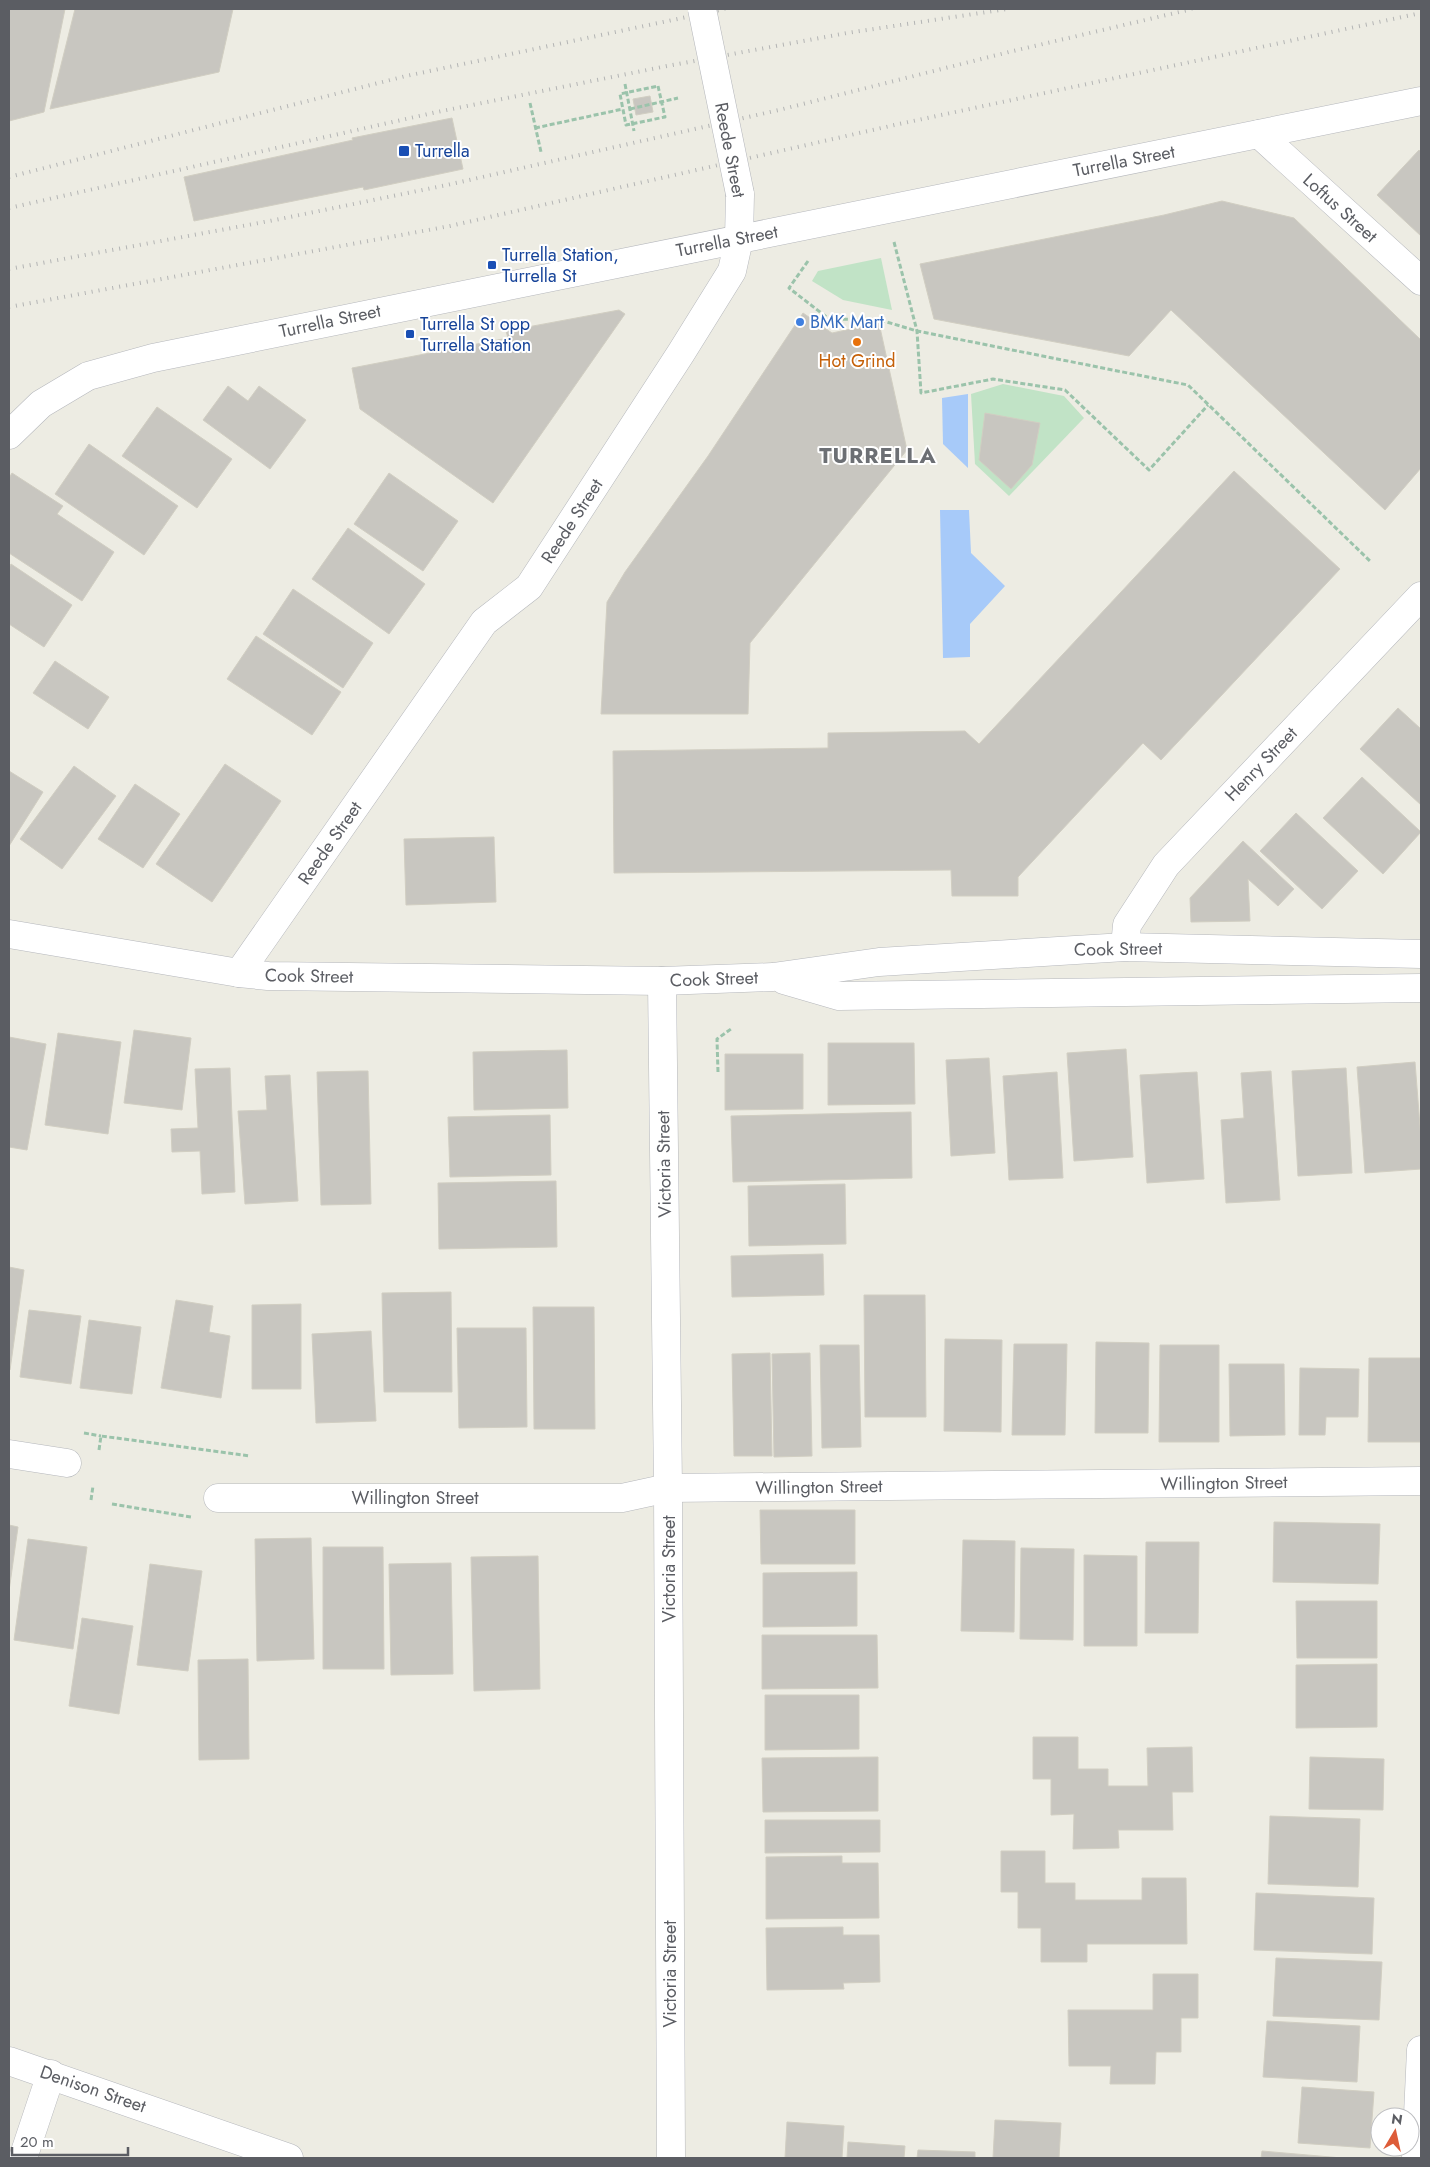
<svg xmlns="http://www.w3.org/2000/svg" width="1430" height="2167" viewBox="0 0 1430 2167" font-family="Jost,sans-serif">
<rect width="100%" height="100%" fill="#edece3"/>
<g fill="#c1e3c6">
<polygon points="881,258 892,310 843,300 812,281 818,271"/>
<polygon points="1003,384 1064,396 1084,418 1009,496 975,464 971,394"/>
</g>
<g fill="#a7caf9">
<polygon points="968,394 968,468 943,444 942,398"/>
<polygon points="940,510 969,510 971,553 1005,586 970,624 970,657 943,658"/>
</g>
<g fill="#c8c6c0" stroke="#d1cec2">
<polygon points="9,9 65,9 44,112 9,121"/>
<polygon points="75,9 233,9 219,72 50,109"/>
<polygon points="650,96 653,112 636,115 633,99"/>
<polygon points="452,118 463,169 364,190 363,187 194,221 184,177 353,140 352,138"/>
<polygon points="1419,150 1421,152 1421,236 1377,195"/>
<polygon points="1222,201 1294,218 1421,340 1421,468 1385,510 1171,310 1129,356 934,319 920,264 1164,215"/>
<polygon points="619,310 625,314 493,503 360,409 352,368 508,338 506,331"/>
<polygon points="803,313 832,333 879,323 907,450 750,643 748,714 601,714 607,602 625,572 708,456"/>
<polygon points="228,386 248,401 259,386 306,420 270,469 203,420"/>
<polygon points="157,407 232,459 197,508 122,456"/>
<polygon points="985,413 1040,423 1032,465 1011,489 979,460"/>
<polygon points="89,444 178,506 144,555 55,494"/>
<polygon points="1234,471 1340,569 1161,760 1143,743 1018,877 1018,896 952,896 951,870 614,873 613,751 828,748 828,733 965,731 979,744"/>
<polygon points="12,473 63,506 57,514 114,552 82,601 9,553 9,478"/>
<polygon points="389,473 458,521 423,571 354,524"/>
<polygon points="348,528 425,584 389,634 312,579"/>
<polygon points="11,564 72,605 44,647 9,624 9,568"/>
<polygon points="293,589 373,643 343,688 263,634"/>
<polygon points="256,636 341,692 312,735 227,679"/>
<polygon points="55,661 109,697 88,729 33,693"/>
<polygon points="1398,708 1421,729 1421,805 1360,749"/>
<polygon points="225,764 281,801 212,902 156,864"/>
<polygon points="74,766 116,796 62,869 20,839"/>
<polygon points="9,771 43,792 9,846"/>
<polygon points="1362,777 1421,832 1383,874 1323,818"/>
<polygon points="135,784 180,814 143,868 98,839"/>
<polygon points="1296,813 1358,871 1322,909 1260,851"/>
<polygon points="494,837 496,902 406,905 404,839"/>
<polygon points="1243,841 1294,889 1278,906 1248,879 1250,921 1191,922 1190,898"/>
<polygon points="134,1030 191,1038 182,1110 124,1103"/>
<polygon points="58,1033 121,1042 108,1134 45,1125"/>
<polygon points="9,1037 46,1044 27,1150 9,1147"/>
<polygon points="828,1043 914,1043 915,1104 828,1105"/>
<polygon points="1126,1049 1133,1157 1074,1161 1067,1053"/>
<polygon points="567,1050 568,1108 474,1110 473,1052"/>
<polygon points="725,1054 803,1054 803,1109 725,1110"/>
<polygon points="989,1058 995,1153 951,1156 946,1060"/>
<polygon points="1415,1062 1421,1139 1421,1169 1365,1173 1357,1067"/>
<polygon points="230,1068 235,1192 202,1194 200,1151 172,1152 171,1129 198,1128 195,1069"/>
<polygon points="1346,1068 1352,1173 1298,1176 1292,1071"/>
<polygon points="361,1071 368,1071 371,1204 321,1205 317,1072"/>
<polygon points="1271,1071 1280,1200 1226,1203 1221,1120 1244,1118 1241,1073"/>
<polygon points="1057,1072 1063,1178 1009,1180 1003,1076"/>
<polygon points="1197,1072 1204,1179 1147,1183 1140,1075"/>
<polygon points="290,1075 298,1201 245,1204 238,1111 267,1110 265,1076"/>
<polygon points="911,1112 912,1178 733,1182 731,1116"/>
<polygon points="550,1115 551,1175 450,1177 448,1117"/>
<polygon points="556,1181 557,1247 439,1249 438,1183"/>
<polygon points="845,1184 846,1244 749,1246 748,1186"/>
<polygon points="823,1254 824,1295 732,1297 731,1256"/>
<polygon points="9,1267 24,1270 10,1370 9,1370"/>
<polygon points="451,1292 452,1392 384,1392 382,1293"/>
<polygon points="864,1295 925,1295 926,1417 865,1417"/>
<polygon points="176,1300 213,1306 209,1332 230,1336 221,1398 161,1388"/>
<polygon points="301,1304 301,1389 252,1389 252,1305"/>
<polygon points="533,1307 594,1307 595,1429 534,1429"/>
<polygon points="29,1310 81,1316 71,1384 20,1377"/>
<polygon points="89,1320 141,1327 132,1394 80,1388"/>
<polygon points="457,1328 526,1328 527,1427 459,1428"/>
<polygon points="371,1331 376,1421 316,1423 312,1334"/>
<polygon points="945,1339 1002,1340 1001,1432 944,1431"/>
<polygon points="1096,1342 1149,1343 1148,1433 1095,1433"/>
<polygon points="1014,1344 1067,1344 1065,1435 1012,1435"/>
<polygon points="820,1345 859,1345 861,1447 822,1448"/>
<polygon points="1160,1345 1219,1345 1219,1442 1159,1442"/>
<polygon points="770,1353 772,1456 734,1456 732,1354"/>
<polygon points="810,1353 812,1456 774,1457 772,1354"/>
<polygon points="1369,1358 1421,1358 1421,1442 1368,1442"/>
<polygon points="1229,1364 1284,1364 1285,1435 1230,1436"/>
<polygon points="1300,1368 1359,1369 1358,1417 1326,1417 1325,1435 1299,1435"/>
<polygon points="760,1510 855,1510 855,1564 761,1564"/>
<polygon points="1274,1522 1380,1524 1378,1584 1273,1582"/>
<polygon points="9,1525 18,1527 9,1591"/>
<polygon points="311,1538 314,1659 257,1661 255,1539"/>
<polygon points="28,1539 87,1547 73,1649 14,1640"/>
<polygon points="963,1540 1015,1541 1014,1632 961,1631"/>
<polygon points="1146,1542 1199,1542 1198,1633 1145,1633"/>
<polygon points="323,1547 383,1547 384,1669 323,1669"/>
<polygon points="1021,1548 1074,1549 1073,1640 1020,1639"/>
<polygon points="1084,1555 1137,1556 1137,1646 1084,1646"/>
<polygon points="538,1556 540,1689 474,1691 471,1557"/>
<polygon points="451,1563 453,1674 391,1675 389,1564"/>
<polygon points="150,1564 202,1571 188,1671 137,1665"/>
<polygon points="857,1572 857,1626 763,1627 763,1573"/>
<polygon points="1296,1601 1377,1601 1377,1658 1297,1658"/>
<polygon points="82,1618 133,1626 119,1714 69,1706"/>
<polygon points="762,1635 877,1635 878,1688 762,1689"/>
<polygon points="248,1659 249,1759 199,1760 198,1660"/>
<polygon points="1377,1664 1377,1727 1296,1728 1296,1665"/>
<polygon points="765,1695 859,1695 859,1749 765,1750"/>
<polygon points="1033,1737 1078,1737 1078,1769 1108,1769 1108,1786 1148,1786 1147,1748 1192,1747 1193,1792 1172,1792 1173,1830 1118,1830 1119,1848 1073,1849 1074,1814 1051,1815 1051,1779 1033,1779"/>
<polygon points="878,1757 878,1811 763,1812 762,1758"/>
<polygon points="1310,1757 1384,1759 1383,1810 1309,1809"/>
<polygon points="1270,1816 1360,1819 1358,1887 1268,1884"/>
<polygon points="765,1820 880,1820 880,1852 765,1853"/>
<polygon points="1001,1851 1045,1851 1045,1883 1075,1883 1075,1900 1142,1900 1142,1878 1186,1878 1187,1944 1087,1944 1087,1962 1041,1962 1041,1928 1018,1928 1018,1892 1001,1892"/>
<polygon points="842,1856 842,1863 878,1863 879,1918 766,1919 766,1857"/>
<polygon points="1256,1893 1374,1898 1372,1954 1254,1950"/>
<polygon points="843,1927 843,1935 879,1935 880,1982 843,1983 844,1989 767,1990 766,1928"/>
<polygon points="1276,1958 1382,1962 1379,2020 1273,2016"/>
<polygon points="1153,1974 1198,1974 1198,2018 1181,2018 1181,2052 1156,2052 1155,2084 1110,2084 1111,2066 1069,2066 1068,2010 1153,2010"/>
<polygon points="1267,2021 1360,2026 1357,2082 1263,2077"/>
<polygon points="1302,2087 1374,2092 1370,2148 1298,2143"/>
<polygon points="995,2120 1061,2123 1059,2158 993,2158"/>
<polygon points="787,2122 844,2126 842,2158 785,2158"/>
<polygon points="848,2142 905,2146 904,2158 847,2158"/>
<polygon points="918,2150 975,2152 975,2158 917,2158"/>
<polygon points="1262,2151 1342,2158 1261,2158"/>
</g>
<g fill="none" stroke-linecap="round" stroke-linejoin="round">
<defs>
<g id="minor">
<polyline points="1259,134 1421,281"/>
<polyline points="9,435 41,404 88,376 153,358 1421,101"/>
<polyline points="9,934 239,973 268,976 662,981 773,977 879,962 1125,947 1421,954"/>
<polyline points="1125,947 1127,925 1166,865 1421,596"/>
<polyline points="239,973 484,622 529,587 681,353 732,271 739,239 740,194"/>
<polyline points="784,980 839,996 1421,988"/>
<polyline points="662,981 668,1488 671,2158"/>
<polyline points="9,1454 67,1463"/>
<polyline points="218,1498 622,1498 668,1488 1421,1481"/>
<polyline points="9,2061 289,2158"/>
<polyline points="23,2158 51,2074"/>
<polyline points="1416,2158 1421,2050"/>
</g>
</defs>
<use href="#minor" stroke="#b5b7bc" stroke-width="29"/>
<g stroke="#9bc3ab" stroke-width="3" stroke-dasharray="5 2.5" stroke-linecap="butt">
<polyline points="625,84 634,131"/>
<polyline points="530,103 541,152"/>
<polyline points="630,109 678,98"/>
<polyline points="535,128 623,109"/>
<polyline points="894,242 917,331 921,393 993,379 1065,390 1149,470 1208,405"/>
<polyline points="808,261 789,288 829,319 880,320 917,331 1188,385 1371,562"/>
<polyline points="718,1072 717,1039 731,1029"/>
<polyline points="84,1433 101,1436"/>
<polyline points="99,1450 101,1436 250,1456"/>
<polyline points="91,1500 93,1486"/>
<polyline points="112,1504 191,1517"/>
</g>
<use href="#minor" stroke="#fff" stroke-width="28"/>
<g stroke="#b3b4b4" stroke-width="4" stroke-dasharray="1 6" stroke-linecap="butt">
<polyline points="9,177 406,76 725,9"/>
<polyline points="9,208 437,112 667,66 847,33 1007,9"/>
<polyline points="9,269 275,220 447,185 779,110 1009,52 1192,9"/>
<polyline points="9,307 450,226 899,124 1421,13"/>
</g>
<defs>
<polyline id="minor-bridge" points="702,9 740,194"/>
</defs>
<use href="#minor-bridge" stroke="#b5b7bc" stroke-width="29" stroke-linecap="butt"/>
<polygon stroke="#9bc3ab" stroke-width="3" stroke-dasharray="5 2.5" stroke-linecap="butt" points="658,86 665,117 626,125 620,94"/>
<use href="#minor-bridge" stroke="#fff" stroke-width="28"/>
</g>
<g fill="#1a4fb4" stroke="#fff" stroke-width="2">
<rect x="398" y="145" width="12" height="12" rx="2.5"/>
<rect x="487" y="260" width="10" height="10" rx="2.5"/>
<rect x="405" y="329" width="10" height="10" rx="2.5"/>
</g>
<circle fill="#3f7fe0" stroke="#fff" stroke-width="2" cx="800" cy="322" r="5"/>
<circle fill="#e8710a" stroke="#fff" stroke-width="2" cx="857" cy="342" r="5"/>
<g text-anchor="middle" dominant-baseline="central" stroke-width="4" stroke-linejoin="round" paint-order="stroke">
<g font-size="18" fill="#5b5d63" stroke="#fff">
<text transform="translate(730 150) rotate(79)">Reede Street</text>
<text transform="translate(1124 161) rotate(-11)">Turrella Street</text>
<text transform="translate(1340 208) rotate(42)">Loftus Street</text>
<text transform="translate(727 241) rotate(-11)">Turrella Street</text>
<text transform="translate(330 321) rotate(-12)">Turrella Street</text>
<text transform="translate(572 521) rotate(-57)">Reede Street</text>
<text transform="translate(1261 764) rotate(-46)">Henry Street</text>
<text transform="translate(330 843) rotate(-55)">Reede Street</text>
<text transform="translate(1118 949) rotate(-1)">Cook Street</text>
<text transform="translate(309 976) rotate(1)">Cook Street</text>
<text transform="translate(714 979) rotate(-2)">Cook Street</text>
<text transform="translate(664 1164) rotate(-91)">Victoria Street</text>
<text transform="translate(1224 1483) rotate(-1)">Willington Street</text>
<text transform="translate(819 1487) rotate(-1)">Willington Street</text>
<text x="415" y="1498">Willington Street</text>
<text transform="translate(669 1569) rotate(-90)">Victoria Street</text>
<text transform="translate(670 1974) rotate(-90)">Victoria Street</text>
<text transform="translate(93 2089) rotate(19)">Denison Street</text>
</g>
<g font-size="18" fill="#164399" stroke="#fff" text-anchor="start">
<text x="415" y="151">Turrella</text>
<text x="502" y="255">Turrella Station,<tspan x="502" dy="21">Turrella St</tspan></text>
<text x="420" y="324">Turrella St opp<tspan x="420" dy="21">Turrella Station</tspan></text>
</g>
<g font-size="18" fill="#366cbe" stroke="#fff" text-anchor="start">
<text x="810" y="322">BMK Mart</text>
</g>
<g font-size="18" fill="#c56008" stroke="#fff">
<text x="857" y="361">Hot Grind</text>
</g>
<g font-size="22" font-weight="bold" letter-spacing="1" fill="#6c6f74" stroke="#fff">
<text x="878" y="455">TURRELLA</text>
</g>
</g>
<rect width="1430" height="2167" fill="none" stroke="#5b5d63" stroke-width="20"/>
<g transform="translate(1395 2132) rotate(9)"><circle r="24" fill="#ffffff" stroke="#bdbec1"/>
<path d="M0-4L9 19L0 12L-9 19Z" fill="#dd5c39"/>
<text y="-8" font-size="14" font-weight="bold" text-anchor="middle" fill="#5b5d63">N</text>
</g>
<path d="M12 2147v8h116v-8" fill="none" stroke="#5b5d63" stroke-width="2.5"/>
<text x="20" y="2147" font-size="15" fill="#5b5d63" stroke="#ffffff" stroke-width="4" paint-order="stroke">20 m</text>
</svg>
